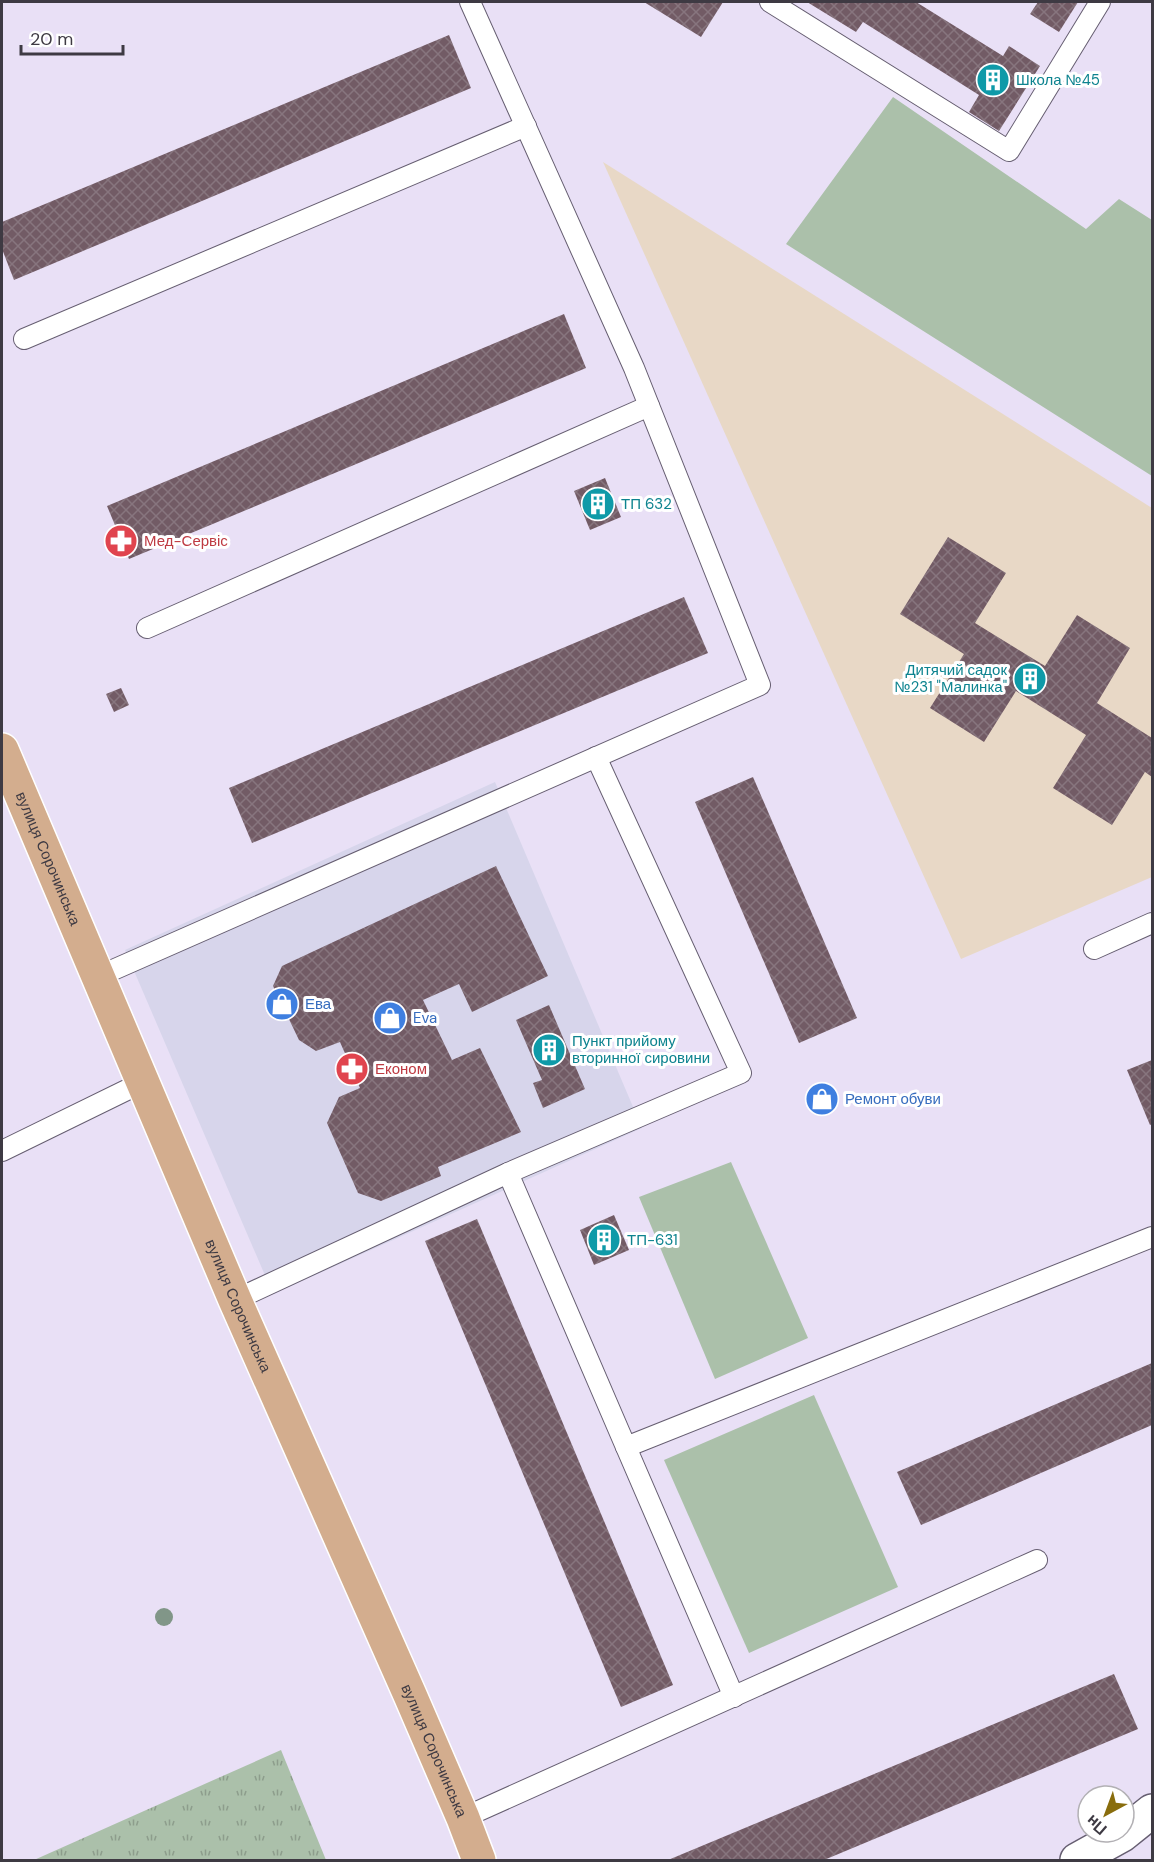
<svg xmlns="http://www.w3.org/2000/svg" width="1154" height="1862" viewBox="0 0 1154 1862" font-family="'DM Sans',sans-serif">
<defs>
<pattern id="grass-tufts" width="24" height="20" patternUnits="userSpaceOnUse" patternTransform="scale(1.5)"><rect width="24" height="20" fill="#abc0aa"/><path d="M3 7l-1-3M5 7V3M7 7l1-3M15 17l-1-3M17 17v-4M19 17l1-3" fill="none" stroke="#8d9d8c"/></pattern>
<pattern id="building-cross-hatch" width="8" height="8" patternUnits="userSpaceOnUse" patternTransform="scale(1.5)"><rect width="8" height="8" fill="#725b65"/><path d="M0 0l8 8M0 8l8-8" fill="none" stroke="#87757e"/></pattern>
</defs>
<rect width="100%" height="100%" fill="#e9e0f6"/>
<polygon fill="#d7d5eb" points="495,782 642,1128 273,1294 125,950"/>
<polygon fill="#e8d8c6" points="603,162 1152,508 1152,877 961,959"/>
<polygon fill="url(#grass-tufts)" points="281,1750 326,1860 34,1860"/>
<g fill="#abc0aa">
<polygon points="893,97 1086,229 1119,199 1152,220 1152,476 786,244"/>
<polygon points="731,1162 808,1338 715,1379 639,1197"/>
<polygon points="814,1395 898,1587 749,1653 664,1460"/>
</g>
<g fill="url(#building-cross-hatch)">
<polygon points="644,2 723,2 701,37"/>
<polygon points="807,2 916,2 1003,56 1009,46 1040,66 999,131 969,112 979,95 863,22 856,32"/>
<polygon points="1038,2 1078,2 1059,32 1030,14"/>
<polygon points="449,35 471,88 14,280 2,249 2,222"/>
<polygon points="564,314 586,368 129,559 107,506"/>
<polygon points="605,478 621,517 590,530 574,491"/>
<polygon points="948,537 1006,573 975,623 1045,666 1077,615 1130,648 1097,703 1152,738 1152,777 1145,772 1112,825 1053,788 1086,735 1016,691 984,742 930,708 964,654 900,614"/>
<polygon points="684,597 708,653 252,843 229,788"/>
<polygon points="121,688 129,705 114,712 106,694"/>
<polygon points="753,777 857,1018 799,1043 695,802"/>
<polygon points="496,866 548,976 472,1012 459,984 423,1000 452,1060 480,1048 521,1132 438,1167 441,1176 381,1201 358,1193 327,1123 339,1097 360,1088 340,1042 316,1051 299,1040 273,986 282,966"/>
<polygon points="549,1005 585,1089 543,1108 533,1083 542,1080 516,1020"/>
<polygon points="1152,1060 1152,1124 1150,1125 1127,1070"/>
<polygon points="614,1215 629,1250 594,1265 580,1230"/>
<polygon points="477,1219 673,1685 621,1707 425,1241"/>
<polygon points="1152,1363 1152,1425 921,1525 897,1472"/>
<polygon points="1114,1674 1138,1729 824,1860 668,1860"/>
</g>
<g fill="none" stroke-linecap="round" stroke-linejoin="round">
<defs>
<g id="lane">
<polyline points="770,2 1009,151 1100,2"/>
<polyline points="24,339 526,126"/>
<polyline points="147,628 649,406"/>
<polyline points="1094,949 1152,923"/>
<polyline points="97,977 760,685 634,368 470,2"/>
<polyline points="2,1151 143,1082"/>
<polyline points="508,1173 626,1447 1152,1237"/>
<polyline points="235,1300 508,1173 741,1073 596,757"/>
<polyline points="626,1447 734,1697"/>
<polyline points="463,1818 1037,1560"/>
</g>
<polyline id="street" points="1077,1860 1122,1835 1152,1811"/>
<g id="primary">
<path id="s1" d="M2 750 235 1300 410 1695 463 1818 479 1860"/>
</g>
</defs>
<use href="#lane" stroke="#665e71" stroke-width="22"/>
<use href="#street" stroke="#665e71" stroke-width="36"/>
<use href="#primary" stroke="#fff" stroke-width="36"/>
<use href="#lane" stroke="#fff" stroke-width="20"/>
<use href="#street" stroke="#fff" stroke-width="33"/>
<use href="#primary" stroke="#d3ad8e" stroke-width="33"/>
</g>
<circle fill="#819688" cx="164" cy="1617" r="9"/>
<defs>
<symbol id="building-disc" viewBox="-11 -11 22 22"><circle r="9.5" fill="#0f9aa8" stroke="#fff"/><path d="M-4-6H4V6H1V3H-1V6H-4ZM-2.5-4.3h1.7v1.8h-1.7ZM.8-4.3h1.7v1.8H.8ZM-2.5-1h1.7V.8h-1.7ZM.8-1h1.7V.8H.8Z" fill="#fff"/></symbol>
<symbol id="pharmacy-disc" viewBox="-11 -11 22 22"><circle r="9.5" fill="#e0444e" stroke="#fff"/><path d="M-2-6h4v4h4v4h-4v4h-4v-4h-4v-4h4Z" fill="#fff"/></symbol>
<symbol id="shop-disc" viewBox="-11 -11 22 22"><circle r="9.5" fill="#3f7fe0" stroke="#fff"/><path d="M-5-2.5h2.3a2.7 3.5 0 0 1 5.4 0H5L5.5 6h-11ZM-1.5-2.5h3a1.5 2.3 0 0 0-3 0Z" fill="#fff"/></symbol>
</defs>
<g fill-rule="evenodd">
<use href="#building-disc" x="974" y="61" width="38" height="38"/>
<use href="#building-disc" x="579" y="485" width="38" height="38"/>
<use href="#pharmacy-disc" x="102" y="522" width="38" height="38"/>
<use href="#building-disc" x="1011" y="660" width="38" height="38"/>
<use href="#shop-disc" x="263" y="985" width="38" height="38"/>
<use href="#shop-disc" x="371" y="999" width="38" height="38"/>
<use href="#building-disc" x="530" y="1031" width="38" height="38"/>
<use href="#pharmacy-disc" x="333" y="1050" width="38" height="38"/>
<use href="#shop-disc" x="803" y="1080" width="38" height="38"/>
<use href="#building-disc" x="585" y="1221" width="38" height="38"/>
</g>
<g text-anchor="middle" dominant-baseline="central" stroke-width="6" stroke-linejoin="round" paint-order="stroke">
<g font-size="15" fill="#0d838f" stroke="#fff" text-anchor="start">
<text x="1016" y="80">Школа №45</text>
<text x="621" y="504">ТП 632</text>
<text x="1007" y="670" text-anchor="end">Дитячий садок<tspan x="1007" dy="17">№231 "Малинка"</tspan></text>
<text x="572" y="1041">Пункт прийому<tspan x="572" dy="17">вторинної сировини</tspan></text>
<text x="627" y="1240">ТП-631</text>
</g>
<g font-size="15" fill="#be3a42" stroke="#fff" text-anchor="start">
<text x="144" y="541">Мед-Сервіс</text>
<text x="375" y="1069">Економ</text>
</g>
<g font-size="15" fill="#3e3a43" stroke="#fff">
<text stroke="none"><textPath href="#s1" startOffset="118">вулиця Сорочинська</textPath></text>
<text stroke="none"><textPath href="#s1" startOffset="604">вулиця Сорочинська</textPath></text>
<text stroke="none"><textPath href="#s1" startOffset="1090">вулиця Сорочинська</textPath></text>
</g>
<g font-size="15" fill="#366cbe" stroke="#fff" text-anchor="start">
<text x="305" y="1004">Ева</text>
<text x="413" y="1018">Eva</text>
<text x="845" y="1099">Ремонт обуви</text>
</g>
</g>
<rect width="1154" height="1862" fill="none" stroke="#3e3a43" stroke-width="6"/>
<g transform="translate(1106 1814) rotate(221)"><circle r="28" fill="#ffffff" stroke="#b2b0b4" stroke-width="1.5"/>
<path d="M0-4.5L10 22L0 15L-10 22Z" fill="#896d0d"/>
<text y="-9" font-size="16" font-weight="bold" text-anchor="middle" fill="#3e3a43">Пн</text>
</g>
<path d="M21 45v9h102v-9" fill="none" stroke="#3e3a43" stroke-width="3"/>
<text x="30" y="45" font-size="18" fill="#3e3a43" stroke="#ffffff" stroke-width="4.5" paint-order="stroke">20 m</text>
</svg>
